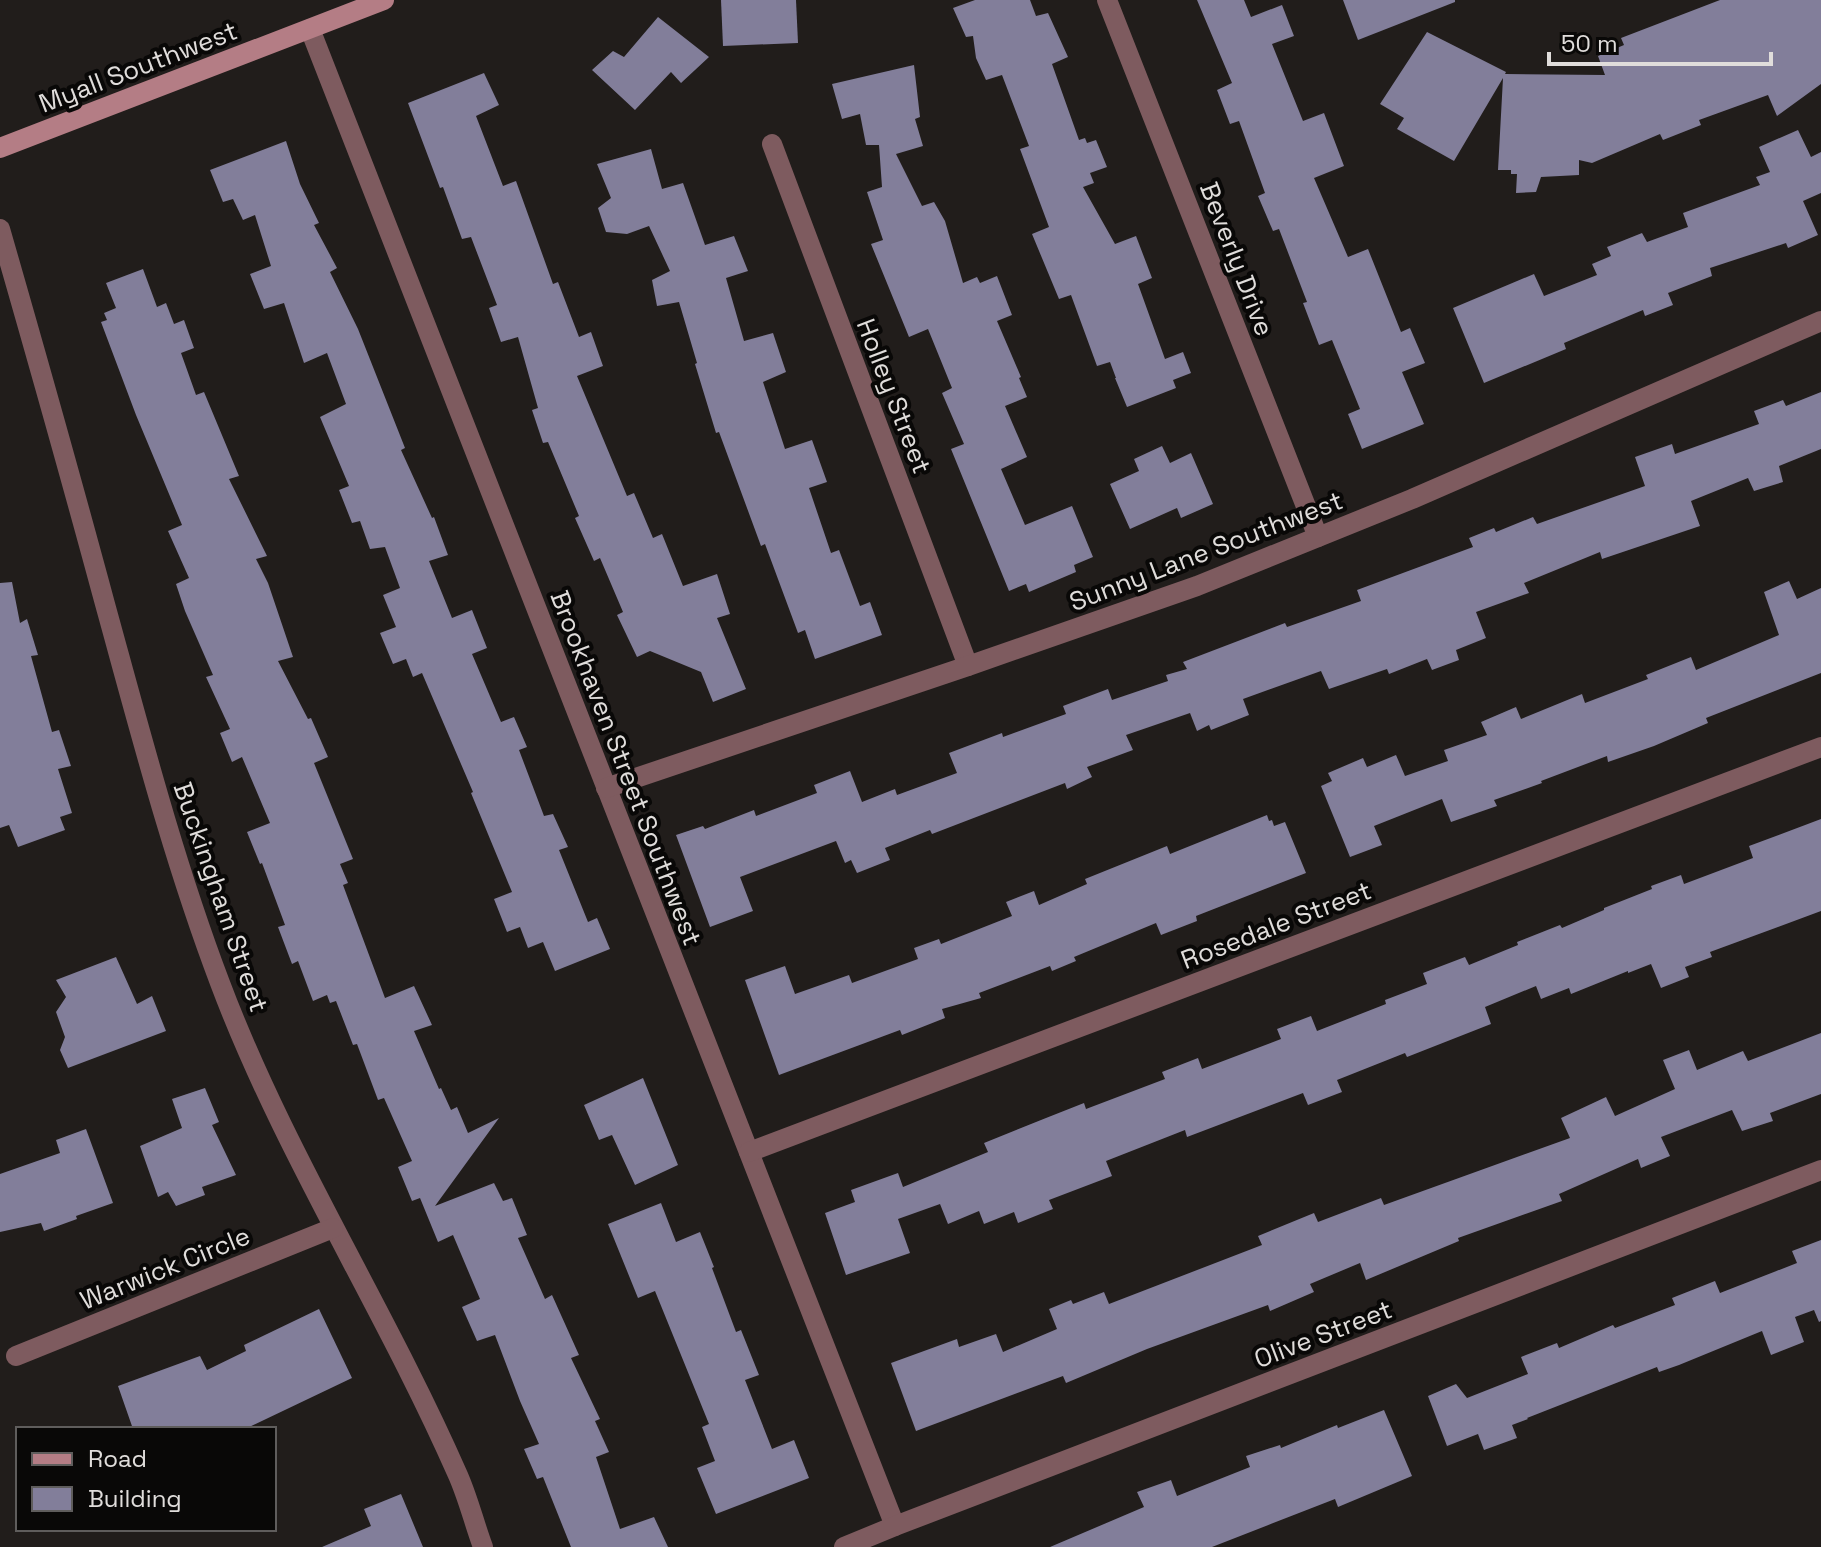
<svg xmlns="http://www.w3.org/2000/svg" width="1821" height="1547" viewBox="0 0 1821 1547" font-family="'Space Grotesk',sans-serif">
<rect width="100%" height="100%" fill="#211d1b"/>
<g fill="#827e9a">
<polygon points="721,0 796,0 798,43 723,46"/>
<polygon points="975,0 1030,0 1036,16 1048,13 1068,57 1052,64 1079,140 1085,138 1087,143 1096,140 1107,167 1090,173 1094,183 1083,187 1115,244 1136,236 1152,278 1138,284 1165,359 1183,352 1191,373 1173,380 1176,388 1127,407 1115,378 1116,378 1110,362 1097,366 1071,295 1059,299 1032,234 1049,227 1020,149 1029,146 1002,75 986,80 976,58 973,36 966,37 953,8"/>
<polygon points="1197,0 1244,0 1251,17 1282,5 1294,36 1272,44 1303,121 1324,113 1344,166 1314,178 1348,257 1368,249 1401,332 1410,328 1425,363 1402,372 1424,424 1362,449 1348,414 1360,409 1332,340 1319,345 1303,303 1307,302 1279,229 1273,231 1258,196 1265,193 1239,121 1230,124 1217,90 1232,83"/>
<polygon points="1343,0 1455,0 1455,2 1358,40"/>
<polygon points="1720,0 1821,0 1821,84 1777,116 1768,95 1699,120 1701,125 1663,140 1660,134 1592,163 1579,160 1579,175 1541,177 1536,192 1516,193 1517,174 1511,174 1511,170 1498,170 1503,78 1454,161 1397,129 1404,118 1380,104 1427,32 1506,72 1505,74 1605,75 1598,56 1624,45 1621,38"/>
<polygon points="658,17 709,57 681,83 671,72 635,110 592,70 613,51 624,57"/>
<polygon points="914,65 920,117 915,119 923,146 896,154 922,206 934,202 945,221 963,283 977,277 980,283 997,276 1012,315 997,321 1021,377 1019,378 1027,397 1005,406 1027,457 1001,469 1025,525 1072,506 1093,557 1074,565 1076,572 1029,592 1026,584 1009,591 951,449 964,444 942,393 952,388 928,329 909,337 871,244 883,240 867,192 882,187 879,145 866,145 860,114 842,119 832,84"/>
<polygon points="484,73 499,105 476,116 503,186 516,181 553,284 558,282 579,337 591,332 603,366 577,376 627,496 634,493 653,538 662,534 683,586 717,574 730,614 717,618 746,689 713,702 701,672 650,651 637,657 617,615 623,612 600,558 594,561 575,518 579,516 548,442 543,443 532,410 538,408 518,337 501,342 489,308 497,305 471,237 462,239 443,187 440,188 408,103"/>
<polygon points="1798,130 1811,157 1821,152 1821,193 1803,201 1818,235 1788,248 1786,243 1710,268 1712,276 1668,293 1673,305 1645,316 1643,310 1564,343 1566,349 1484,383 1453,308 1534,274 1544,296 1597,275 1592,264 1611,256 1607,247 1642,233 1647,242 1688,227 1683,213 1760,185 1756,177 1770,172 1759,147"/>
<polygon points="286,141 300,184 319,223 314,225 337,268 330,272 358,329 405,448 401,450 432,518 434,517 448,555 429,561 452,618 472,610 487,648 472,654 501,722 514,717 527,747 519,750 544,816 553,814 568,847 559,850 588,922 597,918 610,949 555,971 543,942 528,948 520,927 507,932 494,899 512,892 471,793 473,792 422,673 413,677 406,659 393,664 380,633 396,627 383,595 400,588 385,547 370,549 360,521 352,523 339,490 349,486 320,417 346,404 327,353 304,363 284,303 264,309 250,274 271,266 255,215 243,220 233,199 223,202 210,170"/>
<polygon points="651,149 662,189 683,183 705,245 734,236 748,271 726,278 744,341 773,333 786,372 763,382 785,449 812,440 827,482 809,488 831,553 839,550 860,606 870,602 882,635 815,659 805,630 798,633 765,544 761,546 719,432 716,433 695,364 697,363 679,302 657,306 652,280 670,271 649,226 627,234 606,232 598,208 611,198 597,164"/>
<polygon points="143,269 157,307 166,303 174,324 184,320 194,348 181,353 196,395 204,392 239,476 229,479 267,556 256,559 268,583 293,657 278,661 308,719 311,718 328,757 314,763 353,859 340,864 348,883 343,885 385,998 414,986 432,1025 414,1031 439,1089 441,1088 451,1110 457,1107 468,1133 499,1118 435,1206 494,1183 503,1201 512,1198 527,1235 518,1238 545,1299 552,1295 579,1355 571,1358 600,1419 595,1421 609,1452 596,1457 620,1529 654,1517 668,1547 571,1547 543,1477 537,1479 524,1449 539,1444 520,1401 495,1335 477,1341 462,1307 480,1299 453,1235 438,1242 420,1198 412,1201 398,1167 412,1161 384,1098 378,1100 357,1044 353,1045 336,1001 330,1003 327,995 313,1001 298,961 292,964 278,927 285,925 262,863 260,864 247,832 270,823 242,757 232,762 220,733 230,729 206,677 213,675 185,611 176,584 189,578 168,531 182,525 136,415 101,322 107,320 104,313 116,308 106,283"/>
<polygon points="1821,392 1821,449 1779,466 1783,482 1754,491 1748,478 1691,501 1700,526 1602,559 1600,552 1524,583 1529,593 1476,612 1486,638 1456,650 1459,660 1432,670 1427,659 1389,674 1387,669 1329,689 1321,671 1243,699 1249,715 1211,730 1209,725 1197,731 1190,713 1126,735 1133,750 1087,767 1092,777 1067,789 1065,783 932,834 930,830 885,848 890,860 857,873 851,860 845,863 836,841 740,877 753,911 710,927 676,835 703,826 705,829 754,810 756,816 817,793 814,785 850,771 862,802 895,789 897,795 957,773 949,753 1002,733 1003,737 1066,714 1063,706 1108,689 1112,700 1168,681 1166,675 1187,669 1183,662 1285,623 1287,627 1361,601 1357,590 1473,547 1469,538 1494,528 1496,532 1533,517 1537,524 1645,486 1635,457 1672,444 1675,454 1759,424 1754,411 1783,400 1786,406"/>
<polygon points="1162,446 1170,463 1191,453 1213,504 1181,518 1177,508 1130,529 1110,484 1139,471 1134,459"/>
<polygon points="1789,581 1797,599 1821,588 1821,673 1706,718 1708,723 1654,746 1608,762 1607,756 1541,781 1542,783 1494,800 1497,806 1451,822 1442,799 1374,826 1382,845 1350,857 1321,786 1332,781 1328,773 1363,758 1367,767 1396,755 1405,776 1448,761 1444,750 1487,735 1481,722 1516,707 1521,719 1582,694 1585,703 1648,679 1646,675 1691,657 1696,670 1779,635 1764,592"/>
<polygon points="12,582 20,623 27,619 38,655 31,656 52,732 59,730 71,766 58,769 72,813 60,817 65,830 18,847 9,825 0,828 0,583"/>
<polygon points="1267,815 1269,821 1272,820 1274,826 1285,822 1306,873 1196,916 1197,921 1161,935 1156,923 1074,957 1076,961 1052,971 1050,966 979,993 981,998 942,1009 945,1018 902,1035 900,1030 779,1075 745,980 785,966 795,994 849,975 852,983 918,959 914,948 939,939 941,944 1012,916 1006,902 1034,891 1039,905 1087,884 1085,879 1167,846 1170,854"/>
<polygon points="1821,819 1821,911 1710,952 1712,957 1685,967 1689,977 1661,988 1651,964 1628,973 1628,971 1571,994 1569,988 1541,999 1536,986 1485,1007 1491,1024 1407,1057 1405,1053 1337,1080 1342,1092 1308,1105 1303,1093 1187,1137 1185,1130 1106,1161 1112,1176 1049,1200 1053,1209 1018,1223 1014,1212 984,1224 979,1211 948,1224 940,1204 898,1219 910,1253 846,1275 825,1213 855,1202 851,1190 898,1173 903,1187 988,1152 984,1143 1046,1118 1084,1103 1086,1109 1165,1079 1162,1072 1198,1058 1202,1069 1281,1039 1277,1029 1311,1016 1317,1031 1386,1004 1385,1000 1427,984 1423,973 1465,957 1469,965 1518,945 1517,942 1560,925 1562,928 1604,910 1604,908 1652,889 1651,886 1681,875 1684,884 1753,858 1749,846"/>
<polygon points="116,957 137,1004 152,996 166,1031 68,1068 60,1050 65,1037 56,1012 66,997 56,980"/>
<polygon points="1821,1033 1821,1094 1770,1113 1773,1121 1742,1131 1732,1110 1661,1137 1670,1156 1641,1168 1638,1159 1559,1194 1562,1201 1458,1238 1459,1241 1366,1280 1360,1263 1310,1284 1314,1292 1270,1311 1268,1305 1147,1349 1066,1383 1063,1376 916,1431 891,1363 957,1339 959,1347 996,1334 1003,1352 1057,1329 1049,1309 1071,1300 1073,1304 1104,1292 1109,1304 1262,1245 1258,1236 1314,1213 1318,1222 1381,1198 1384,1205 1570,1138 1561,1118 1606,1097 1615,1116 1675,1089 1663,1060 1689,1050 1697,1070 1743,1051 1748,1061"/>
<polygon points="643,1078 678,1165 635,1185 612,1135 599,1140 584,1105"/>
<polygon points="205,1088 219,1122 212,1125 236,1175 202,1187 205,1195 176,1206 168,1192 158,1197 140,1146 182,1128 172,1099"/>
<polygon points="86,1129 113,1203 76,1216 77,1219 44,1231 41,1223 0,1232 0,1174 60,1153 56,1140"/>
<polygon points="661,1203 676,1242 700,1232 714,1267 712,1268 736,1332 741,1330 759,1375 745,1380 772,1449 794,1440 809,1478 716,1514 697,1468 715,1461 702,1427 709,1424 655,1291 638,1298 608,1224"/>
<polygon points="1821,1240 1821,1321 1819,1322 1814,1310 1795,1317 1804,1342 1771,1355 1762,1331 1679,1365 1659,1372 1657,1367 1527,1418 1528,1419 1512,1425 1517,1438 1484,1450 1478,1434 1447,1446 1428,1396 1456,1384 1467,1398 1528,1374 1521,1357 1557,1343 1559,1348 1613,1325 1615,1328 1675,1305 1672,1298 1715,1281 1720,1293 1797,1263 1792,1251"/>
<polygon points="319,1309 352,1378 245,1429 133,1429 118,1386 200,1356 207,1370 246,1351 244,1345"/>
<polygon points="1384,1410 1412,1476 1338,1507 1335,1499 1212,1547 1050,1547 1144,1507 1137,1492 1171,1480 1177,1496 1250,1467 1246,1456 1280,1445 1281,1448 1337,1425 1338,1428"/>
<polygon points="401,1494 423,1547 322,1547 371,1526 364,1509"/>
</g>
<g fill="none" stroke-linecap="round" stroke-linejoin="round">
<g stroke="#7e5b5f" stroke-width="20">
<polyline points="1107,0 1318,537"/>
<polyline points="310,29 895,1526"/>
<polyline points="772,144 968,666"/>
<path d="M0 229C36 354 71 478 105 604 140 731 173 859 220 983 284 1153 384 1307 457 1473 468 1497 474 1523 483 1547"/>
<polyline points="606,788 968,666 1197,586 1412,499 1821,321"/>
<polyline points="749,1152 1821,747"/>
<polyline points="16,1356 333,1228"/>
<polyline points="844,1547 895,1526 1821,1170"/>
</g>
<polyline stroke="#b47d85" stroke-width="20" points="0,148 384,0"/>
</g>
<g text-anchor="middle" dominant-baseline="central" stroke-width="8" stroke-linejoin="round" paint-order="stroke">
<g font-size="26" fill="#e0dddb" stroke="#090807">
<text transform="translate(138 67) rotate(-21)">Myall Southwest</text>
<text transform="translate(1237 259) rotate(69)">Beverly Drive</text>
<text transform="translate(894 396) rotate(69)">Holley Street</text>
<text transform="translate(1206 551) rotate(-21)">Sunny Lane Southwest</text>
<text transform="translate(626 768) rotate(69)">Brookhaven Street Southwest</text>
<text transform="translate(221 897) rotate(71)">Buckingham Street</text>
<text transform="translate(1276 925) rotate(-21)">Rosedale Street</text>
<text transform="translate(165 1268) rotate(-22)">Warwick Circle</text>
<text transform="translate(1323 1334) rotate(-21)">Olive Street</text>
</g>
</g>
<rect x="16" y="1427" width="260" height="104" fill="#090807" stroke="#5f5d5c" stroke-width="2"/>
<rect x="32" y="1453" width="40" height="12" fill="#b47d85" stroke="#5f5d5c" stroke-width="2"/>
<text x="88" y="1467" font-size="24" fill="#e0dddb">Road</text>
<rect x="32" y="1487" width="40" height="24" fill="#827e9a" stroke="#5f5d5c" stroke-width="2"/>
<text x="88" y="1507" font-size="24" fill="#e0dddb">Building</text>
<path d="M1549 52v12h222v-12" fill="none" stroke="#e0dddb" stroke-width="4"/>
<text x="1561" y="52" font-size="24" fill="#e0dddb" stroke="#090807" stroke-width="6" paint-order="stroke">50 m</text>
</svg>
